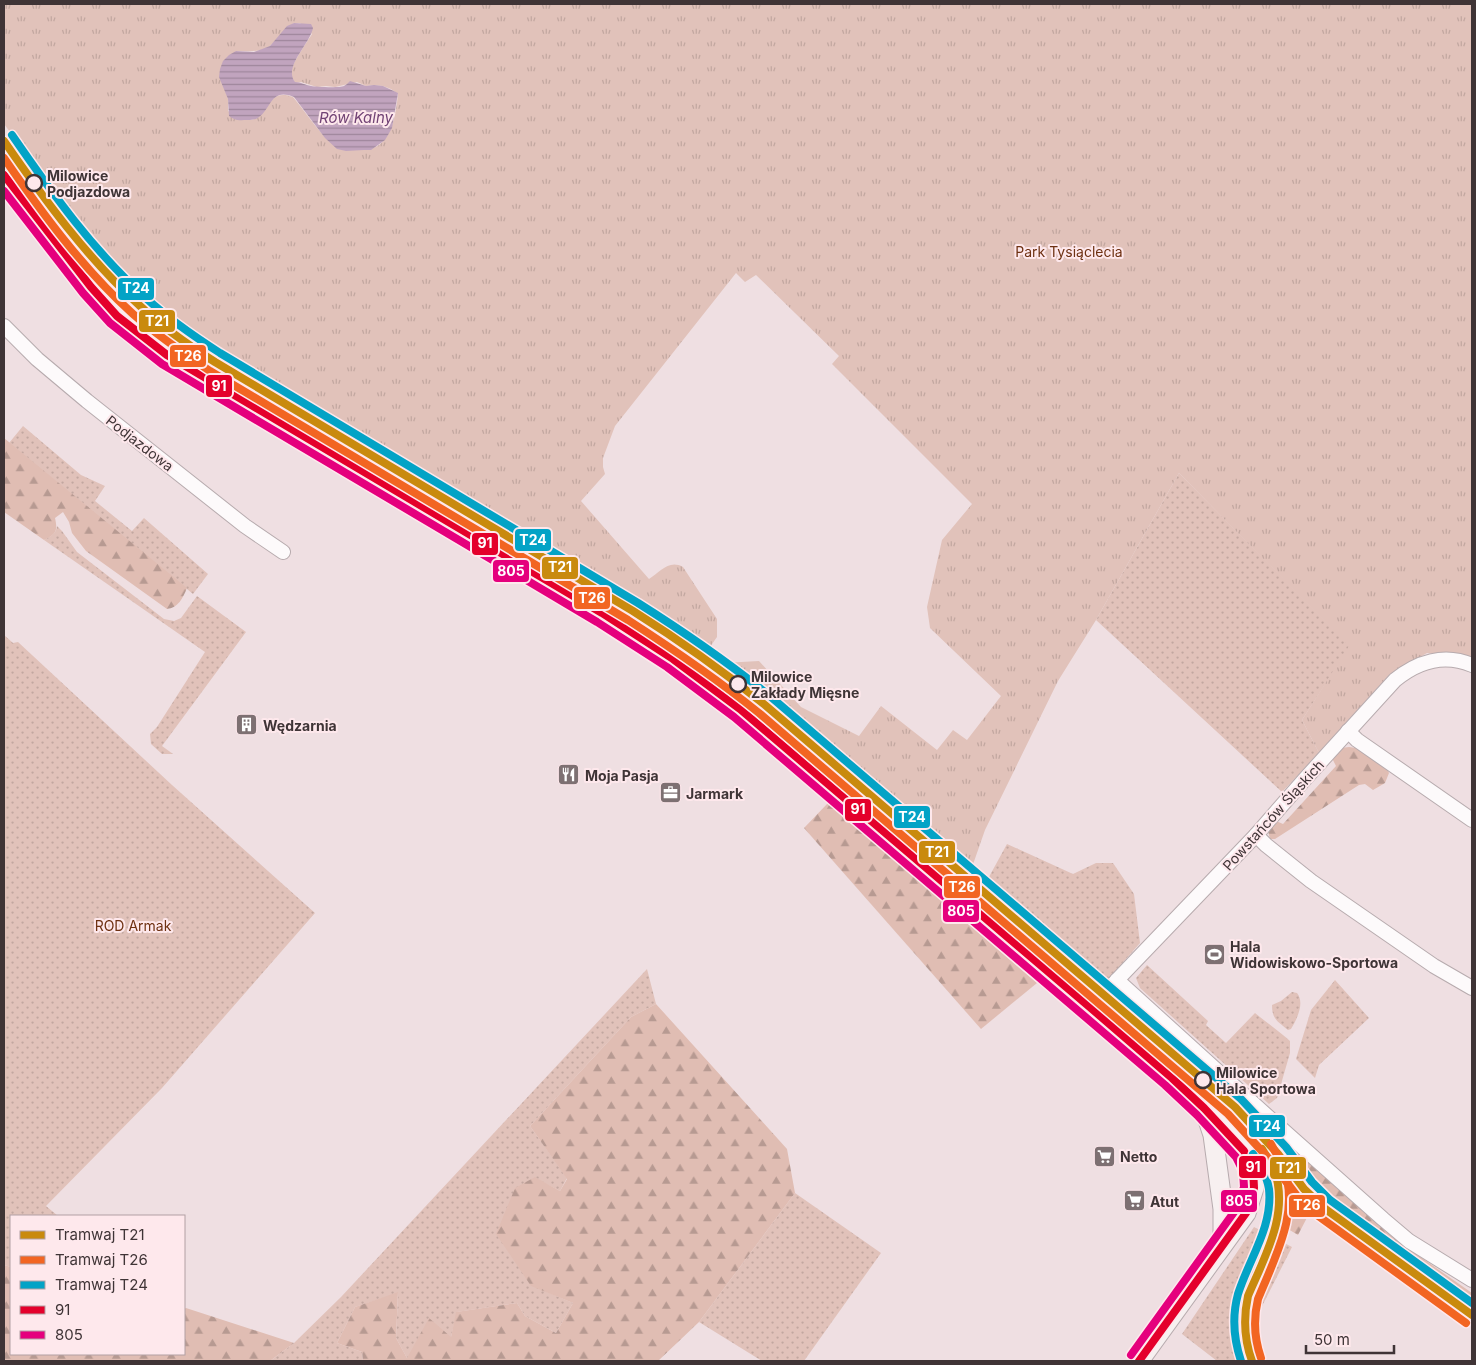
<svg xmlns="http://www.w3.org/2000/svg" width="1476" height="1365" viewBox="0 0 1476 1365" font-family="Inter,sans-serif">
<defs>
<pattern id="grass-dots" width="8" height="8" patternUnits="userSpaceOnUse" patternTransform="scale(1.25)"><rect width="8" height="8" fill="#e1c2ba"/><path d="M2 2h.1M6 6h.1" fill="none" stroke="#c2a7a0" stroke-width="1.8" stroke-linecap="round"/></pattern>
<pattern id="forest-firs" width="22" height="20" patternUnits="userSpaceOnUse" patternTransform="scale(1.25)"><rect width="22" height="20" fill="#e0bdb3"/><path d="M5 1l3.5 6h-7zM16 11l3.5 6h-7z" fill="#b79a92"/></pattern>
<pattern id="park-tufts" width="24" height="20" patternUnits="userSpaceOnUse" patternTransform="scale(1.25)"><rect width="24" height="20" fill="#e1c2ba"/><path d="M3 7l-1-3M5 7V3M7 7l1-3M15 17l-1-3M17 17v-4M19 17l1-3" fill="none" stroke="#c2a7a0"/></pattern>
<pattern id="water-rules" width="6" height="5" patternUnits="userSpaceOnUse" patternTransform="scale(1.25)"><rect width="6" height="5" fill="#c1a4be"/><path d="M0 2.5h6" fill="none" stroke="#9e869b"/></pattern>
</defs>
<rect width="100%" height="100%" fill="#efdfe2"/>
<g fill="url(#grass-dots)">
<polygon points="23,426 81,475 105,486 95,501 132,531 144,518 208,574 193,594 9,443"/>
<polygon points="1179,473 1350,646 1302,720 1319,753 1282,792 1096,620"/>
<path d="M57 526 62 531 77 552 164 619 174 621 181 618 197 596 246 632 162 746 173 754H162L151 744 150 734 157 727 205 652 44 540C51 536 56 534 57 526Z"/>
<polygon points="4,635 13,643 18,642 172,785 315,913 162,1088 46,1206 58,1216 11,1216 11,1267 4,1265"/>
<polygon points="1007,844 1073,874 1096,863 1113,863 1134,894 1140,943 1104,984 984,886"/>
<path d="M1147 965 1208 1021 1206 1025 1226 1043 1255 1013C1267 1023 1279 1031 1290 1041V1053L1277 1098 1269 1104 1140 988 1136 978Z"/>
<polygon points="647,969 656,1004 631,1017 530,1126 567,1178 560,1191 535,1178 531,1285 573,1303 556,1333 525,1316 517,1303 457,1312 451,1337 407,1358 396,1338 398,1293 355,1307 337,1343 362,1352 363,1361 270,1361 294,1343 341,1297"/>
<polygon points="1335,980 1369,1018 1319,1065 1315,1078 1296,1059 1311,1010"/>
<path d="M1292 992 1297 993C1305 1003 1297 1019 1291 1029L1288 1030C1277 1021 1272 1019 1272 1005L1281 1001Z"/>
<polygon points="795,1193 881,1253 804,1361 762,1361 699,1322"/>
<polygon points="1254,1227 1292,1247 1250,1330 1262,1361 1217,1361 1182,1334"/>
</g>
<g fill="url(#forest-firs)">
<path d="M4 438 187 588C183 598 178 608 167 609L86 551 72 533 69 522 63 512 55 518C58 531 56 534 44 540L4 512Z"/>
<polygon points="1349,747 1363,749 1385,765 1389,773 1385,783 1373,790 1365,784 1359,785 1275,839 1270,839 1267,827 1274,820 1283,824 1336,766 1330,754 1341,748"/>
<polygon points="828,803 1037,983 981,1029 804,828"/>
<polygon points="656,1004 787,1149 795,1193 699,1322 658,1361 363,1361 362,1352 337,1343 355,1307 398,1292 396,1338 407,1358 429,1318 451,1337 456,1312 517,1303 525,1316 556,1333 573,1303 531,1286 496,1234 515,1188 535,1177 560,1191 567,1179 530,1126 631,1017"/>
<path d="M1277 1134 1409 1249 1472 1293V1325L1312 1208 1298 1235 1263 1214C1271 1184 1275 1180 1258 1153Z"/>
<polygon points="4,1265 11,1267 11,1354 184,1354 184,1309 186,1308 294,1343 270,1361 4,1361"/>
</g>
<path fill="url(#park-tufts)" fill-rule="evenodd" d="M4 4H1472V658L1427 653 1389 675 1319 753 1302 720 1349 646 1179 473 1096 620 1058 681 985 830 970 873 723 663 759 661 801 707 859 736 881 706 937 750 953 730 967 740 1001 696 930 628 927 607 942 540 972 504 832 364 839 356 756 275 745 282 736 273 615 426 603 458V467L605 474 581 501 649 579C660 572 669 559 683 567L717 619V637L705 654 627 605 546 558 320 412 215 353 130 292 4 124ZM294 23H300L312 34C307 42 293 62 291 71 290 75 293 79 295 83L301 82 317 87 326 86 335 87 357 82 366 86 374 85 383 86 391 89 398 94C395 126 386 162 345 146 339 143 328 141 324 136 313 124 304 110 293 97 265 86 269 122 247 120 241 119 234 114 228 111V99L226 92 236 51C247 51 262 53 271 45 280 37 283 29 294 23Z"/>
<path fill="url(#water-rules)" d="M294 23 311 24 313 28C310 44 283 67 295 82 301 82 305 85 311 86 316 87 340 88 344 86 346 85 348 83 350 81L366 86 374 85 383 86 398 93 392 128 388 135 385 140 371 150H364L346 151 337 149 325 138 294 97C269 87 272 111 256 119 252 120 248 120 244 120 237 121 235 120 229 116L228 99 219 77 220 69 223 61 229 55 236 51 254 52 270 46 287 26Z"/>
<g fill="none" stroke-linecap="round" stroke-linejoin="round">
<defs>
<g id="street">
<polyline points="4,326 37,359 87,401 245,526 283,552"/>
<polyline points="1348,731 1357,740 1472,820"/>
<polyline points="1256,835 1266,845 1311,881 1434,966 1472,988"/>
<polyline points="1117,980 1266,1115 1383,1219 1409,1241 1472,1280"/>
<path d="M1092 1009 1117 980 1256 835 1304 780 1395 680C1417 662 1444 653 1472 665"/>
</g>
<g id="secondary">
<polyline points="4,175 91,287 117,316 130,327 167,355 227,391 602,613 673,659 740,709 1092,1009 1172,1078 1204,1108 1244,1151 1253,1168 1254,1188 1246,1213 1139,1361"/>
<polyline points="1206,1114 1213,1135 1223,1209 1223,1235 1218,1248"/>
</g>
</defs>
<use href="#street" stroke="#b7abae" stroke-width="16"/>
<use href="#secondary" stroke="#b7abae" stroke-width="21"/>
<use href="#street" stroke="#fdfafb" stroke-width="14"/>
<use href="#secondary" stroke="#f7f0f0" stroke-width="19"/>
<defs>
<polyline id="bus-1" points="4,175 91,287 117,316 167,355 602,613 673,659 740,709 1092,1009 1172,1078 1204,1108 1244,1151 1253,1168 1254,1188 1246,1213 1139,1361"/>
<polyline id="bus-2" points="4,191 83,293 110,323 162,364 597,622 667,667 734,717 1165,1085 1197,1115 1236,1157 1243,1171 1244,1187 1237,1208 1131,1355"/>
</defs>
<use href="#bus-1" stroke="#fee8ec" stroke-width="11"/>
<use href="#bus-2" stroke="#fee8ec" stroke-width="11"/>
<use href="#bus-1" stroke="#e4002b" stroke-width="8"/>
<use href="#bus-2" stroke="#e5007d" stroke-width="8"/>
<defs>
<g id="tram-1">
<path d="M4 141C44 199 87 258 139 305 162 327 188 345 215 362L633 611C679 640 723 671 765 705L1235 1107 1278 1154 1304 1189 1324 1208 1472 1315"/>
<path d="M1252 1361C1244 1339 1243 1319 1248 1296 1265 1256 1290 1213 1274 1169 1271 1162 1266 1156 1262 1149"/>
</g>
<g id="tram-2">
<path d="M4 158C42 213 83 269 133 314 157 335 183 353 210 371L628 620C673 649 717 679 759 713L1228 1114 1270 1160 1297 1196 1317 1215 1466 1323"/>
<path d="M1261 1358C1254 1338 1253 1320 1258 1299 1275 1257 1302 1209 1282 1164 1279 1157 1274 1150 1271 1144"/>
</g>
<g id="tram-3">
<path d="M12 135C52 193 94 252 147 299 170 320 195 337 220 353L638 603C684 632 729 663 771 697L1241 1099 1286 1147 1312 1182 1330 1200 1472 1303"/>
<path d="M1241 1361C1234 1340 1232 1316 1238 1294 1249 1259 1273 1227 1269 1189 1267 1176 1260 1165 1253 1154"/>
</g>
</defs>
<use href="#tram-1" stroke="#fee8ec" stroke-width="11"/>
<use href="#tram-2" stroke="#fee8ec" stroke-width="11"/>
<use href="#tram-3" stroke="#fee8ec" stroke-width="11"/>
<use href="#tram-1" stroke="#c98a0e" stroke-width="8"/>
<use href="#tram-2" stroke="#f26522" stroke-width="8"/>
<use href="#tram-3" stroke="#03a3c6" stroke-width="8"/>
</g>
<defs>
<symbol id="building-square" viewBox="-11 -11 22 22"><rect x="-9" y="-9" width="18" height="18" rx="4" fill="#7d7072" stroke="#fee8ec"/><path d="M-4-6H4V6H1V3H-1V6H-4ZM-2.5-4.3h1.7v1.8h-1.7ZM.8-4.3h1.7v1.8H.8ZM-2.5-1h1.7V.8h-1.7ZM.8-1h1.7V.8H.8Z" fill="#fff"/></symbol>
<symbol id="restaurant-square" viewBox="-11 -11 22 22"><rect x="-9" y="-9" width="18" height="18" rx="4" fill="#7d7072" stroke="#fee8ec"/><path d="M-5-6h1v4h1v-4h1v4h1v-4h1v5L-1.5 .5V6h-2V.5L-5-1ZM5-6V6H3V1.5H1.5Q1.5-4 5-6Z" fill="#fff"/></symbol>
<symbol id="office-square" viewBox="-11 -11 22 22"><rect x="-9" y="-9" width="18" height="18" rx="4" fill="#7d7072" stroke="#fee8ec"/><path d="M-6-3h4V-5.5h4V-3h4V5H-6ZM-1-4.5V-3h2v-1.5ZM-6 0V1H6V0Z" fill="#fff"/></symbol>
<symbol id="stadium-square" viewBox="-11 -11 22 22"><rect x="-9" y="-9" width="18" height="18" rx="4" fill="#7d7072" stroke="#fee8ec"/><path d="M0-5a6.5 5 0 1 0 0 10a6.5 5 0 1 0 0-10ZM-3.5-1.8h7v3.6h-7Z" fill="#fff"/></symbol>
<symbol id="supermarket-square" viewBox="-11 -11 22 22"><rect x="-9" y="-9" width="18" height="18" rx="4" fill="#7d7072" stroke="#fee8ec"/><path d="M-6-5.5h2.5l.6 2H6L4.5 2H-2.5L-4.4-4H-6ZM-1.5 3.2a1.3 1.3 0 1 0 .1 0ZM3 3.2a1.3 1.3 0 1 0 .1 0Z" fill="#fff"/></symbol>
</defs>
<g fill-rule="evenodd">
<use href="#building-square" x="234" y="712" width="25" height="25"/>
<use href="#restaurant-square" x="556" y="762" width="25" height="25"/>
<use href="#office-square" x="658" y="780" width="25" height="25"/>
<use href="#stadium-square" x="1202" y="942" width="25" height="25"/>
<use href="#supermarket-square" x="1092" y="1144" width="25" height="25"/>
<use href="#supermarket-square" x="1122" y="1188" width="25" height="25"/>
</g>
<g fill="#fee8ec" stroke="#3f3436" stroke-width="2.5">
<circle cx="34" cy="183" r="8"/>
<circle cx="738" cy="684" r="8"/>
<circle cx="1203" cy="1080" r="8"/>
</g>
<g text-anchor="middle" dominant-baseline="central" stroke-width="4" stroke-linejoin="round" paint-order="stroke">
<g font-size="14" font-weight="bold" fill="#3f3436" stroke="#fee8ec" text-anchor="start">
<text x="47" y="175">Milowice<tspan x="47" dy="16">Podjazdowa</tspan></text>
<text x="751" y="676">Milowice<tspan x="751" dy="16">Zakłady Mięsne</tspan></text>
<text x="1216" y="1072">Milowice<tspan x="1216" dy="16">Hala Sportowa</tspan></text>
</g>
<g font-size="14" fill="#6e3112" stroke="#fee8ec">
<text x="1069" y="251">Park Tysiąclecia</text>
<text x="133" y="925">ROD Armak</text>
</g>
<g font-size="14" fill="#3f3436" stroke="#fee8ec">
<text transform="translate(140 443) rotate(38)">Podjazdowa</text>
<text transform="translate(1273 815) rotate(-48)">Powstańców Śląskich</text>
</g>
<g font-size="14" font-weight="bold" fill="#3f3436" stroke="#fee8ec" text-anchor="start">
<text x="263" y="725">Wędzarnia</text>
<text x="585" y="775">Moja Pasja</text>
<text x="686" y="793">Jarmark</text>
<text x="1230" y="946">Hala<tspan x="1230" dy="16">Widowiskowo-Sportowa</tspan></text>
<text x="1120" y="1156">Netto</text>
<text x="1150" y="1201">Atut</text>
</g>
<g font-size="15" font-style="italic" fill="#724375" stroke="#fee8ec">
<text x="356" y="117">Rów Kalny</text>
</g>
</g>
<g stroke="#fee8ec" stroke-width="2">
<rect x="117" y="277" width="38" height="24" rx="5" fill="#03a3c6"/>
<rect x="138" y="309" width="38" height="24" rx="5" fill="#c98a0e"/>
<rect x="169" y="344" width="38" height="24" rx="5" fill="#f26522"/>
<rect x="205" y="374" width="28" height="24" rx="5" fill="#e4002b"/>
<rect x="514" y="528" width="38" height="24" rx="5" fill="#03a3c6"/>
<rect x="471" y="532" width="28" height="24" rx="5" fill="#e4002b"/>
<rect x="541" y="556" width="38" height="24" rx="5" fill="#c98a0e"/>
<rect x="492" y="559" width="38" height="24" rx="5" fill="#e5007d"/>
<rect x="573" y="586" width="38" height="24" rx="5" fill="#f26522"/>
<rect x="844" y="798" width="28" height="24" rx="5" fill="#e4002b"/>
<rect x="893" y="805" width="38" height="24" rx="5" fill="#03a3c6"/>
<rect x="918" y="840" width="38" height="24" rx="5" fill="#c98a0e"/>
<rect x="943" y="875" width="38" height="24" rx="5" fill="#f26522"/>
<rect x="942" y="899" width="38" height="24" rx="5" fill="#e5007d"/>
<rect x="1248" y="1114" width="38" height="24" rx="5" fill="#03a3c6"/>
<rect x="1238" y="1155" width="29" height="24" rx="5" fill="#e4002b"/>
<rect x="1269" y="1156" width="38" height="24" rx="5" fill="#c98a0e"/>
<rect x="1220" y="1189" width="38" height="24" rx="5" fill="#e5007d"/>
<rect x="1288" y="1194" width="38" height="24" rx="5" fill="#f26522"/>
</g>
<g font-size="14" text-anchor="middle" font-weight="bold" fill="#fff">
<text x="136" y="293">T24</text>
<text x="157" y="326">T21</text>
<text x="188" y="361">T26</text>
<text x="219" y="391">91</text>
<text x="533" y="545">T24</text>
<text x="485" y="548">91</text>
<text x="560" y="572">T21</text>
<text x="511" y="576">805</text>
<text x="592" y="603">T26</text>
<text x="858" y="814">91</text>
<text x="912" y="822">T24</text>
<text x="937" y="857">T21</text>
<text x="962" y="892">T26</text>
<text x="961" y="916">805</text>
<text x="1267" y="1131">T24</text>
<text x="1253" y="1172">91</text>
<text x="1288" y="1173">T21</text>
<text x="1239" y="1206">805</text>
<text x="1307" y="1210">T26</text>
</g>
<rect width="1476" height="1365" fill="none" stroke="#3f3436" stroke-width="10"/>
<rect x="10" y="1215" width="175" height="140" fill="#fee8ec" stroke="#b2a0a3"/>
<rect x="20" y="1231" width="25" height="8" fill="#c98a0e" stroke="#b2a0a3"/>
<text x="55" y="1240" font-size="15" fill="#3f3436">Tramwaj T21</text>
<rect x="20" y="1256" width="25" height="8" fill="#f26522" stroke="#b2a0a3"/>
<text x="55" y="1265" font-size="15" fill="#3f3436">Tramwaj T26</text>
<rect x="20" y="1281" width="25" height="8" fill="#03a3c6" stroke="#b2a0a3"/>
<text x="55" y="1290" font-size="15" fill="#3f3436">Tramwaj T24</text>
<rect x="20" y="1306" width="25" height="8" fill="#e4002b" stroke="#b2a0a3"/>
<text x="55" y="1315" font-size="15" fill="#3f3436">91</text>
<rect x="20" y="1331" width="25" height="8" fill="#e5007d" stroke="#b2a0a3"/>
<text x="55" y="1340" font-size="15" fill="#3f3436">805</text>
<path d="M1306 1345v8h88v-8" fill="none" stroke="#3f3436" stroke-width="2.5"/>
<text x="1314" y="1345" font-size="15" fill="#3f3436" stroke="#fee8ec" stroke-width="4" paint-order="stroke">50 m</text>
</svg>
